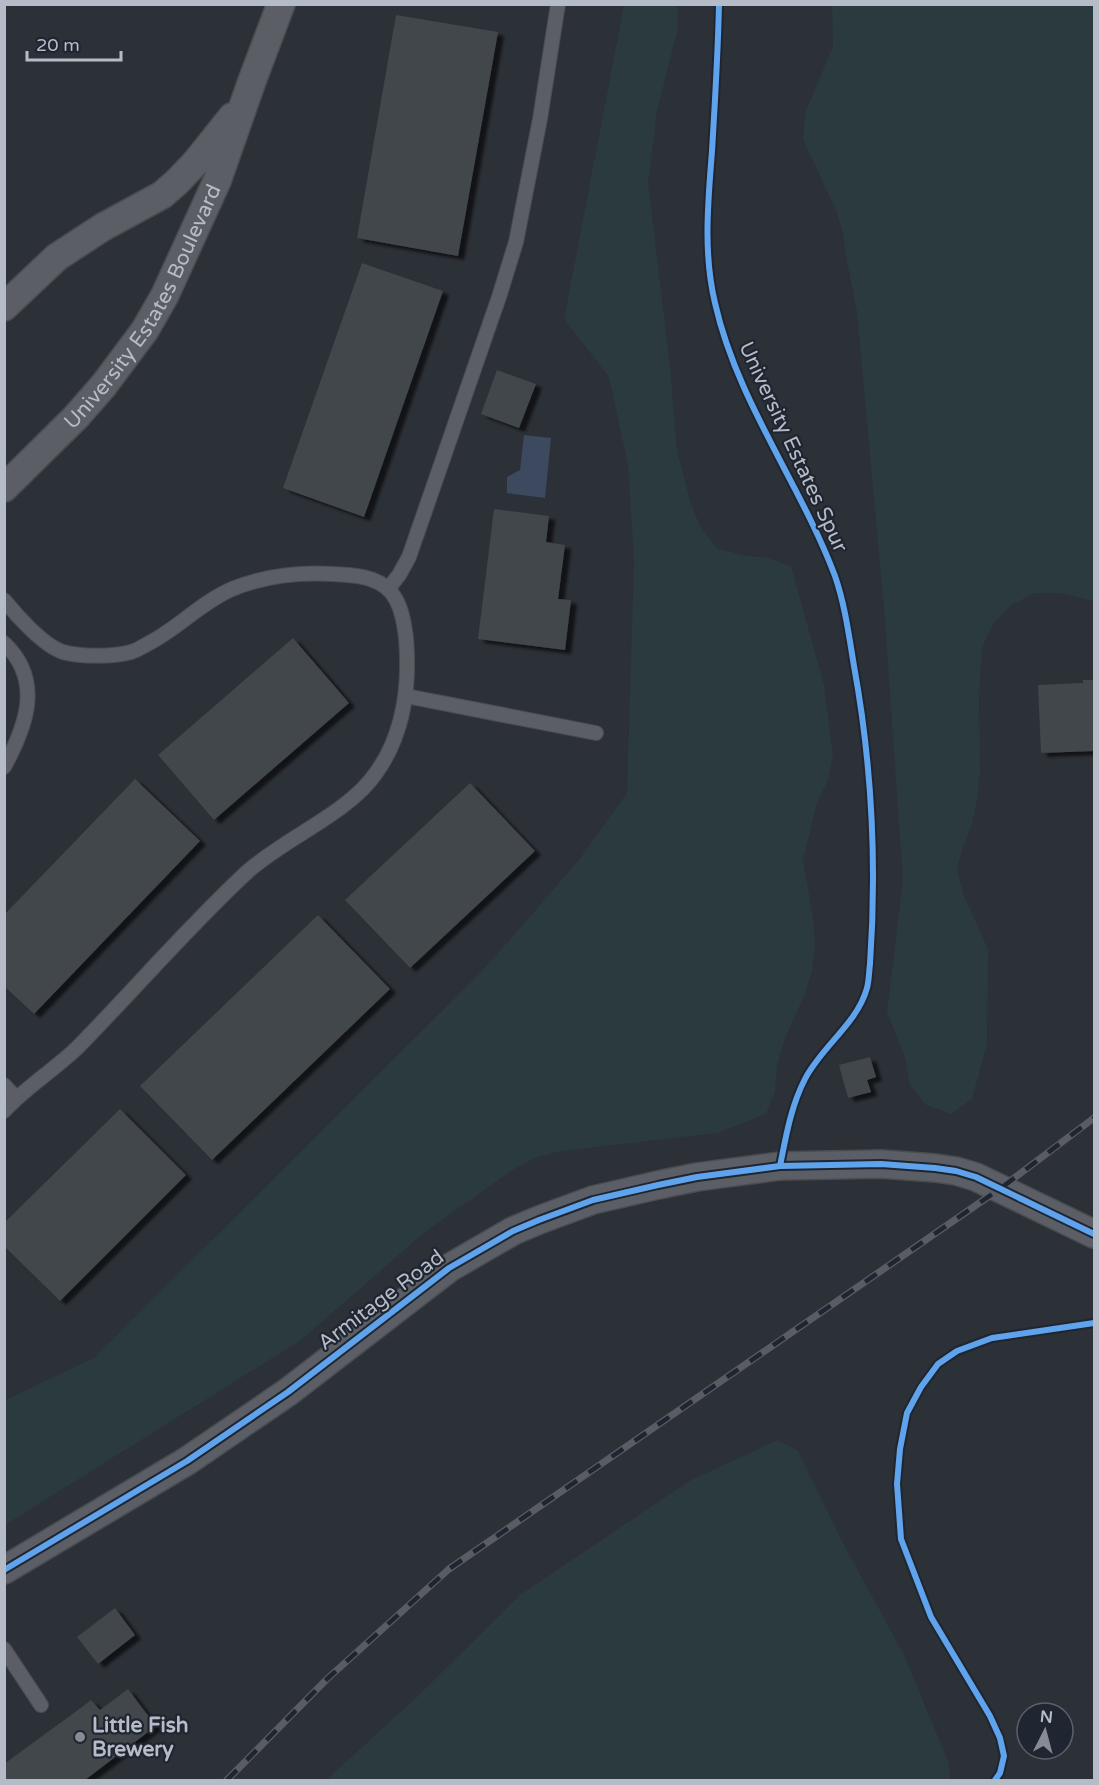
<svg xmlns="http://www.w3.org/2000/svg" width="1099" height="1785" viewBox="0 0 1099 1785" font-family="'Varela Round',sans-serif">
<defs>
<filter id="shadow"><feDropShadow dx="6" dy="4" stdDeviation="1.5" flood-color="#0009"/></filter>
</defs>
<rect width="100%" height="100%" fill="#2c3037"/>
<g fill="#2a3a3d">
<polygon points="624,5 677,5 678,28 657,111 648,183 670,366 677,451 691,504 701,528 717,548 742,555 768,558 791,566 824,685 833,756 828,780 817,803 803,860 813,917 815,945 812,971 804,996 784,1041 777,1065 775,1091 766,1114 717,1133 562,1151 537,1157 514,1169 425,1232 301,1340 5,1525 5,1400 94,1358 485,968 578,861 627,793 634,560 628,465 609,377 564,319"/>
<polygon points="832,5 1094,5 1094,601 1060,593 1035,593 1011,605 993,624 982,648 979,698 980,773 977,799 972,824 963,846 957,870 964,896 988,949 987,1044 972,1099 951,1114 926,1105 910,1085 905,1058 887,1012 903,880 884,608 857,312 847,262 843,233 835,208 803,139 805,113 833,46"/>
<polygon points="778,1440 798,1451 844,1545 903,1653 949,1763 950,1780 326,1780 418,1696 521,1594 691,1480"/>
</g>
<polygon fill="#3c495f" points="524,435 551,438 545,498 507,493 507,477 520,470"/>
<g fill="#42464c" filter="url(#shadow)">
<polygon points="396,15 498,32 458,256 357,238"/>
<polygon points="362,263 443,291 364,517 283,488"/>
<polygon points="497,370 536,384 519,428 481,414"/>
<polygon points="494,509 549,516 546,542 565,545 558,599 571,600 565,650 478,639"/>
<polygon points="293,638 349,703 214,820 158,755"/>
<polygon points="1083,680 1094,680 1094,751 1041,753 1038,685 1083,683"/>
<polygon points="135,779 200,841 34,1014 4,986 4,915"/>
<polygon points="470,783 535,851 410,968 345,900"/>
<polygon points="318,915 390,989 212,1160 140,1086"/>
<polygon points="870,1057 876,1077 867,1080 871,1092 848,1098 839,1065"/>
<polygon points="120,1109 186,1175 60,1301 4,1246 4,1223"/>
<polygon points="115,1608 135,1635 98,1664 77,1637"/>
<polygon points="128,1689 156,1726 85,1780 4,1780 4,1764 82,1707 91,1700 100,1710"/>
</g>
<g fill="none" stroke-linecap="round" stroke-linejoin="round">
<defs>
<g id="service">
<polyline points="388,589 399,575 409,557 499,297 516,242 540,119 558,4"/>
<path d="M4 600C17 616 44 646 63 652 80 657 114 657 131 652 138 650 145 645 151 642 179 627 202 602 232 589 264 576 297 572 332 574 351 575 375 575 390 591 401 603 404 622 406 638 410 685 404 734 376 773 348 814 284 838 246 873 187 928 134 990 77 1048 54 1070 26 1087 4 1111"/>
<path d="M4 643C43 680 27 725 4 767"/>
<polyline points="406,696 596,733"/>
<polyline points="4,1085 16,1098"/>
<polyline points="4,1649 41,1705"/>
</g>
<g id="minor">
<polyline points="4,307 57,257 103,227 162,195 177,182 196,162 232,117"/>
<path id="s1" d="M4 488 76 417 104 385 145 330 165 295 217 181 252 81 281 4"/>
<polyline points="4,1570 187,1461 288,1392 449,1268 513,1231 539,1220 593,1200 658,1185 697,1177 780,1166 881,1164 935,1168 956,1171 976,1177 1094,1234"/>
</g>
</defs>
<use href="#service" stroke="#4a4c52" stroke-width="16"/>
<use href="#minor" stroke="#4a4c52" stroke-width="30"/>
<use href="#service" stroke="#5b5e65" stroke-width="14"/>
<use href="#minor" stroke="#5b5e65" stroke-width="27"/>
<defs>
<polyline id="rail" points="227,1780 327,1679 449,1569 1001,1188 1094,1118"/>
</defs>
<use href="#rail" stroke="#595d63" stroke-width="7"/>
<use href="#rail" stroke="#1f2631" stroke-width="4.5" stroke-dasharray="14" stroke-linecap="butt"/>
<defs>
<g id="cycleway">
<path d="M719 4C718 53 715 102 712 151 708 202 703 253 715 303 737 401 800 483 835 576 845 605 849 636 854 666 872 765 877 864 870 964 869 971 869 981 867 988 857 1024 822 1046 805 1079 791 1106 786 1136 780 1166"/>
<polyline points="4,1570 187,1461 288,1392 449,1268 513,1231 539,1220 593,1200 658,1185 697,1177 780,1166 881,1164 935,1168 956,1171 976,1177 1094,1234"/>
<polyline points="995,1780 1000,1773 1004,1756 1000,1738 990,1716 931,1617 901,1539 897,1484 900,1449 907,1413 921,1387 938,1364 957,1351 992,1338 1094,1323"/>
</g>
</defs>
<use href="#cycleway" stroke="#1f2631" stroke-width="10"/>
<use href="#cycleway" stroke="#60a3ed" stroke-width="6"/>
</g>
<circle fill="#868b95" stroke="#1f2631" stroke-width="2" cx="80" cy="1737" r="6"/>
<g text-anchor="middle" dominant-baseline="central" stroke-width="4.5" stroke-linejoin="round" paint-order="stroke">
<g font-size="21" fill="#b6bcc7" stroke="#1f2631">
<text stroke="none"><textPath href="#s1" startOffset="231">University Estates Boulevard</textPath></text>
<text transform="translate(793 447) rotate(65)">University Estates Spur</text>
<text transform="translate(381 1300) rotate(-37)">Armitage Road</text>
</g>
<g font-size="21" font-weight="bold" fill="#b6bcc7" stroke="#1f2631" text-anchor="start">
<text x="92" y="1725">Little Fish<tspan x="92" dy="24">Brewery</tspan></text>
</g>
</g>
<rect width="1099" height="1785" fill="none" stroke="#b6bcc7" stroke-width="12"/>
<g transform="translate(1045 1731) rotate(6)"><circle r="28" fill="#1f2631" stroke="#5b626d" stroke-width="1.5"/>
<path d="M0-4.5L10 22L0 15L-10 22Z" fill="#868b95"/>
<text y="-9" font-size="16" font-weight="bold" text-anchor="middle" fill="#b6bcc7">N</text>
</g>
<path d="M27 51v9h94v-9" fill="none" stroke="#b6bcc7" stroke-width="3"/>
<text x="36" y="51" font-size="18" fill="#b6bcc7" stroke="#1f2631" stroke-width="4.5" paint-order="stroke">20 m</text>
</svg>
